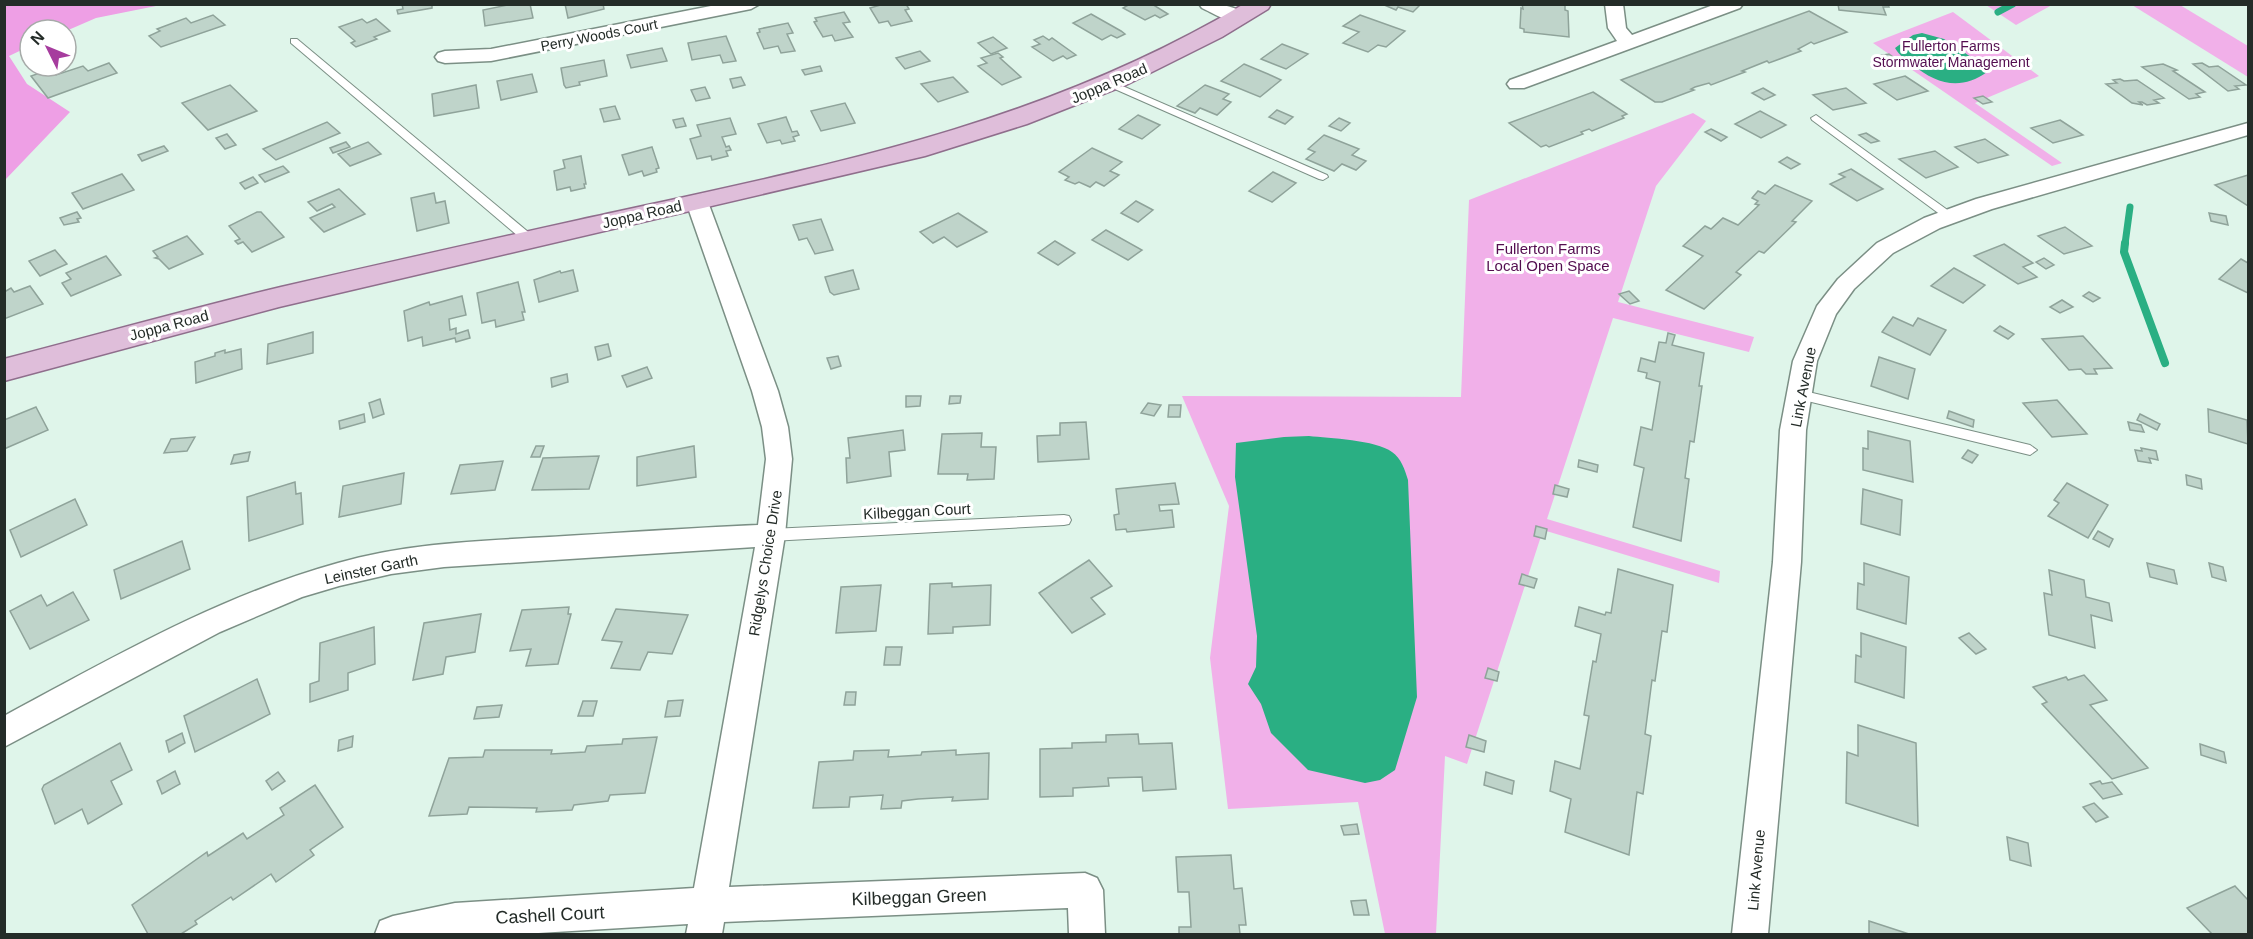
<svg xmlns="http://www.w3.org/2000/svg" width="2253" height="939" viewBox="0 0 2253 939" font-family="Arial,sans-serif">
<rect width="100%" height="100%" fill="#dff5ea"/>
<g fill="#f1b0e9">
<polygon points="1986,5 2052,5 2016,25"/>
<polygon points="2132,5 2180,5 2248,46 2248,77"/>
<polygon points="1953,12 2039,76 1975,103 2062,163 2052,166 1873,43"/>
<polygon points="1693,113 1706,121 1656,186 1618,302 1754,337 1749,352 1613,318 1547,519 1720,571 1719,583 1543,530 1467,764 1445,756 1436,934 1385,934 1358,802 1228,809 1210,658 1229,506 1182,396 1461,397 1469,200"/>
</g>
<polygon fill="#ee9fe5" points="5,5 161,5 96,18 66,31 30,30 30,46 9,56 27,84 70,112 5,180"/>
<g fill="#2aaf83">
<path d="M1922 33 1944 39 1986 67 1987 72C1961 91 1936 84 1913 65 1906 60 1899 55 1895 48L1913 35Z"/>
<path d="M1309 436C1329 438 1376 440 1392 452 1401 458 1405 470 1408 480L1417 697 1395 770 1380 780 1365 783 1308 770 1271 733 1261 704 1248 684 1256 667 1257 636 1235 477 1236 443 1284 437Z"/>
</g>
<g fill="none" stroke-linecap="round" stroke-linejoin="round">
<g stroke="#2aaf83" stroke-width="7">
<polyline points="1998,12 2013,4"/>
<polyline points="2125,244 2130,207"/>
</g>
<polyline stroke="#2aaf83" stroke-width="8" points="2125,243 2124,252 2165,363"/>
</g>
<g fill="#bfd4ca" stroke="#8fa39a" stroke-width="1.5">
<polygon points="402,4 432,4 432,8 398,14 397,10 403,9"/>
<polygon points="513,4 530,4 533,18 485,26 483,10"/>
<polygon points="565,4 603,4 604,9 568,18"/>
<polygon points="906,4 909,9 905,10 912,21 891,26 888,21 879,23 870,8 884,4"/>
<polygon points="1130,4 1152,4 1168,14 1160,18 1155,15 1145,20 1123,8"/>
<polygon points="1382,4 1421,4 1413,12 1398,7 1396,10"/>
<polygon points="1522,4 1565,4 1565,10 1568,11 1569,37 1524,32 1524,29 1520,28 1521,8 1523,9"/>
<polygon points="1838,4 1888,4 1889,7 1883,7 1886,15 1839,10"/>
<polygon points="1809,11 1847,32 1814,44 1811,42 1798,49 1801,51 1769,63 1767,61 1742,71 1745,72 1711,85 1709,83 1695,87 1691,89 1694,90 1662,102 1655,102 1621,80"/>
<polygon points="844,12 850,22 843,23 853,37 835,41 832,35 823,37 814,22 817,21 815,18"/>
<polygon points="1091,14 1121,31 1125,34 1117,38 1111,35 1102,40 1073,23"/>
<polygon points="213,15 225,25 161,47 149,36 160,31 157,29 186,18 191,23"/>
<polygon points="1360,15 1405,31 1386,47 1378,45 1368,52 1343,43 1359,32 1343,26"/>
<polygon points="362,19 367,23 376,19 390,31 374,37 377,39 356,47 351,43 355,41 339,27"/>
<polygon points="788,23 793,33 787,34 795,51 781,53 778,46 764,49 757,33 760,32 759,29"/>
<polygon points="726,36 736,61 723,63 720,55 692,60 688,43"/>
<polygon points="1043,36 1049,40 1052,38 1076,55 1067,59 1063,56 1053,61 1032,47 1040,44 1034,40"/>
<polygon points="993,37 1007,48 991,54 978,43"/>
<polygon points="1282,44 1308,54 1286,69 1261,59"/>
<polygon points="662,48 667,61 631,68 627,55"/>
<polygon points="920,51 930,61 905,69 896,58"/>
<polygon points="998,53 1003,57 1000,58 1021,77 1002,85 978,66 987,63 981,58"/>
<polygon points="1889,54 1906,66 1895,68 1878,56"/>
<polygon points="604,60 607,76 579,82 580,85 566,88 564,85 561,68"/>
<polygon points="109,63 117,73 48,98 31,76 51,69 56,75 83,66 88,71"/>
<polygon points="2202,63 2209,67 2218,66 2246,85 2235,86 2239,89 2228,91 2193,64"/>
<polygon points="1244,64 1268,74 1281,80 1260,97 1221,81"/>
<polygon points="2163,64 2177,70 2173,71 2205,92 2196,94 2200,97 2189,99 2142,67"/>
<polygon points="820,66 822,71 805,75 802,70"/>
<polygon points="532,74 537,92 501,100 497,81"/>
<polygon points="1905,76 1928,91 1897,100 1874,84"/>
<polygon points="741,77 745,85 733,88 730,79"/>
<polygon points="953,77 968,92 938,102 921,84"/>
<polygon points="2120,79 2124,81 2137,80 2164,98 2154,100 2159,103 2147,105 2142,102 2139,102 2143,105 2132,103 2106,84 2117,83 2113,80"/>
<polygon points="230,85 257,111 208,130 182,103"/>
<polygon points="476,85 479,108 434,116 432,94"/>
<polygon points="1205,85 1229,94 1223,99 1231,102 1217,115 1200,108 1195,113 1177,106"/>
<polygon points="705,87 710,98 696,101 691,90"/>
<polygon points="1763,88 1775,95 1764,100 1752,93"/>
<polygon points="1846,88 1866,103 1833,110 1813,95"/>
<polygon points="1593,92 1627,114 1622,116 1624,118 1592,131 1589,129 1581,132 1583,134 1549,147 1546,145 1541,147 1509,123"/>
<polygon points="1983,96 1992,102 1983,104 1974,98"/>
<polygon points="845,103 855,123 821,131 811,111"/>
<polygon points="615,106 620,119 604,122 600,109"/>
<polygon points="1277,110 1293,117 1285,124 1269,117"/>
<polygon points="1760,111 1786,125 1761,138 1735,124"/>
<polygon points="1138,115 1160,125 1142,139 1119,129"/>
<polygon points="786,117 792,132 797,131 799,135 793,137 795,141 782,144 780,140 767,143 758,124"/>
<polygon points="683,118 686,126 676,128 673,120"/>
<polygon points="730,118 736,134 722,137 726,147 729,146 731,150 726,151 728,156 712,160 711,156 697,159 690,139 701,136 697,125"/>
<polygon points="1339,118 1350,123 1341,131 1329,126"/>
<polygon points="2060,120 2083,135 2053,143 2031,128"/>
<polygon points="327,122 340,133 276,160 263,149"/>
<polygon points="1711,129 1727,137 1721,141 1705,132"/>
<polygon points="1866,133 1879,141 1871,143 1859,135"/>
<polygon points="227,134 236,145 225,149 216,138"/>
<polygon points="1324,135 1359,149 1352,155 1366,161 1356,170 1342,164 1334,171 1306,159 1315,152 1308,149"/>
<polygon points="1985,139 2008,155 1978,163 1955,147"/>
<polygon points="346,142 350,147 333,153 330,148"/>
<polygon points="368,142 381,154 350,166 338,154"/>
<polygon points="164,146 168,151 142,161 138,155"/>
<polygon points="652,147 659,168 656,169 657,172 644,176 642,171 629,175 622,155"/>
<polygon points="1092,148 1122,162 1110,171 1119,175 1104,186 1096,182 1090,187 1079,182 1075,184 1065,180 1069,177 1059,172"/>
<polygon points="1935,151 1958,167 1926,178 1899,159"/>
<polygon points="581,156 586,184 584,184 585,188 571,191 570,187 557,190 554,171 565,168 563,160"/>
<polygon points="1787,157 1800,164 1791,169 1779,162"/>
<polygon points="283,166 289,172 265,182 259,175"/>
<polygon points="1851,169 1883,189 1857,201 1830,184 1845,177 1839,174"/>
<polygon points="1273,172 1296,183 1272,202 1249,191"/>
<polygon points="122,174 134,190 83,209 72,193"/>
<polygon points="2248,175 2248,206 2215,185"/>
<polygon points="253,177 258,183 245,189 240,183"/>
<polygon points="1775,185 1812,201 1792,221 1796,222 1764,253 1759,251 1736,272 1741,275 1704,309 1666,290 1703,256 1683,246 1705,226 1711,229 1723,218 1738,225 1759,205 1755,204 1758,201 1752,198 1758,191 1765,194"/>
<polygon points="339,189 365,214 324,232 310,218 335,207 332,204 317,211 308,202"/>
<polygon points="434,193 436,203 445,201 449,223 417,231 411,198"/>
<polygon points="1136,201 1153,210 1138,222 1121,213"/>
<polygon points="77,212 81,218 77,219 79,222 64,225 60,218"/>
<polygon points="257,212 261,212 284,237 252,252 243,242 238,244 235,241 240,239 229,226"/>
<polygon points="958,213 987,232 957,247 944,237 933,243 920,232"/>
<polygon points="2209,213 2226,216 2228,225 2211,221"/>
<polygon points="821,219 833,250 815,254 807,238 799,240 793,225"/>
<polygon points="2065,227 2092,246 2064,254 2038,236"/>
<polygon points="1106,230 1142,250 1128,260 1092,240"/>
<polygon points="187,236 203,254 169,269 159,259 155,258 158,257 153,251"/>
<polygon points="1055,241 1075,253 1058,265 1038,253"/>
<polygon points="2004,244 2033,263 2023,267 2037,277 2018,284 1974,256"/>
<polygon points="55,250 67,264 40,276 29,261"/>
<polygon points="106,256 121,275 71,296 62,283 71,279 66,273"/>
<polygon points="2044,258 2054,265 2046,269 2036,262"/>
<polygon points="2241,259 2248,263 2248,293 2219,279"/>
<polygon points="1954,268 1985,285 1963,303 1931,286"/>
<polygon points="573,270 578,291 539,302 534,280 560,271 561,273"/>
<polygon points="853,270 859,289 834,295 830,292 825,277"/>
<polygon points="518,282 525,312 522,312 524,320 496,327 495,320 482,323 477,293"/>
<polygon points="30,286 43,304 4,319 4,289 6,291 11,288 14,292"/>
<polygon points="1629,291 1639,301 1630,304 1619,294"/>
<polygon points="2089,292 2100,298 2093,302 2083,296"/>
<polygon points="462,296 466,315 449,319 450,330 456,328 456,334 468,330 470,338 456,342 455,338 423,346 422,337 408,341 404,311 429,302 430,305"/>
<polygon points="2062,300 2073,307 2060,313 2050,307"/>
<polygon points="1893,317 1913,326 1918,318 1946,330 1930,355 1882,332"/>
<polygon points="2000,326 2014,334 2008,339 1994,331"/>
<polygon points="313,332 313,353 267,364 268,344"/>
<polygon points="1668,333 1675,335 1672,345 1704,353 1699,386 1702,386 1694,442 1690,441 1685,478 1689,479 1681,541 1633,527 1644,468 1634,465 1641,427 1652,430 1660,382 1646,378 1647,373 1638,371 1641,358 1655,362 1659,342 1666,343"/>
<polygon points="2083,336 2112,368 2094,369 2097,374 2086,374 2081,369 2069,370 2042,339"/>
<polygon points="608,344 611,356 598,360 595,347"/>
<polygon points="241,349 242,369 196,383 195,362 215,356 215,353 225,350 225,353"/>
<polygon points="838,356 841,366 831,369 827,358"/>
<polygon points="1879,357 1915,369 1908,399 1871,386"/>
<polygon points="647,367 652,378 627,387 622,376"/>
<polygon points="567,374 568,382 552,387 551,378"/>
<polygon points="906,396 921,396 920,406 906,407"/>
<polygon points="950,396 961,396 960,403 949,404"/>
<polygon points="380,399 384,414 373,418 369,403"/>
<polygon points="2057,400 2087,434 2052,437 2023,403"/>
<polygon points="1148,403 1161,405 1154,416 1141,413"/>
<polygon points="1169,405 1181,405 1180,417 1168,417"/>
<polygon points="36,407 48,430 4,449 4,420"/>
<polygon points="2208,409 2247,420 2248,444 2209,432"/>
<polygon points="1949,411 1974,420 1973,427 1947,418"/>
<polygon points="364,414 365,422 340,429 339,421"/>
<polygon points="2140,414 2160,424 2157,430 2137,420"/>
<polygon points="1086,422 1089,459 1038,462 1037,436 1060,435 1060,423"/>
<polygon points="2128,422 2141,425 2144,432 2130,430"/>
<polygon points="903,430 905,450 889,452 891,476 847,483 846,458 850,458 848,438"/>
<polygon points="1868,431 1910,441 1913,482 1863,470 1863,448 1868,449"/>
<polygon points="982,433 981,447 996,447 994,479 967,480 968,474 938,474 942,434"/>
<polygon points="195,437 187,451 164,453 171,439"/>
<polygon points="536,446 544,446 540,457 531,457"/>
<polygon points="694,446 696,477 637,486 637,457"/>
<polygon points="2141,448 2156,451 2158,460 2149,458 2151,463 2138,461 2135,450 2142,451"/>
<polygon points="1968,450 1978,455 1972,463 1962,458"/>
<polygon points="250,452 248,461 231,464 234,455"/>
<polygon points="599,456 589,489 532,490 543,458"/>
<polygon points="1579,460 1598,465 1597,472 1578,467"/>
<polygon points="503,461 495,490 451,494 460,465"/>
<polygon points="404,473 401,504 339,517 343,486"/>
<polygon points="2186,475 2201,479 2202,489 2187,485"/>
<polygon points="295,482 296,494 301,493 303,524 249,541 247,497"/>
<polygon points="1175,483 1179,504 1159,505 1160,511 1172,510 1174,527 1127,532 1126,529 1116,530 1114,515 1119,514 1116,489"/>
<polygon points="2067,483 2108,505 2088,538 2048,516 2059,503 2054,500"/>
<polygon points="1555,485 1569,489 1567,497 1553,494"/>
<polygon points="1863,489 1902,500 1900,535 1861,524"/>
<polygon points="75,499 87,525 21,557 10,530"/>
<polygon points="1536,526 1547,529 1545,539 1534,536"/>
<polygon points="2098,531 2113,539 2109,547 2093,539"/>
<polygon points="182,541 190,569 121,599 114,570"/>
<polygon points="1089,560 1112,586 1091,598 1105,614 1072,633 1039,593"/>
<polygon points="1864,563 1909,577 1906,624 1857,609 1858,583 1864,585"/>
<polygon points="2147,563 2174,570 2177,584 2150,577"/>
<polygon points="2209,563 2223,567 2226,581 2212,577"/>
<polygon points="1618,569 1673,585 1667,632 1662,631 1655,681 1652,680 1645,734 1651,736 1643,794 1637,792 1629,855 1565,832 1571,799 1550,791 1555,761 1580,769 1589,716 1584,715 1593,661 1596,662 1601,634 1575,626 1579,607 1605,615 1606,612 1611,613"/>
<polygon points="2049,570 2084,580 2086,597 2109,603 2112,621 2091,615 2095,648 2049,635 2044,593 2052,595"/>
<polygon points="1522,574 1537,579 1534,588 1519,584"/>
<polygon points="952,583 952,587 991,585 990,625 953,627 953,633 928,634 930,584"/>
<polygon points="881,585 876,631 836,633 841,587"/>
<polygon points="73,592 89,620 30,649 10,611 41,595 47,606"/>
<polygon points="569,607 568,614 571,614 558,664 526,666 531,649 510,651 522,610"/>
<polygon points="616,609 688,615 672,654 648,652 640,670 611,668 622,642 602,640"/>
<polygon points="481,614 475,652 446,657 443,674 413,680 424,623"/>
<polygon points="374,627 375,664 348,673 348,690 310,702 310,684 319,681 320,643"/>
<polygon points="1861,633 1906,647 1904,698 1855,682 1856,655 1861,657"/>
<polygon points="1969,633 1986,649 1976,654 1959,638"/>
<polygon points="886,647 902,647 900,665 884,665"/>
<polygon points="1488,668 1499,672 1497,681 1485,678"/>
<polygon points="2084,675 2107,700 2090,705 2148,768 2112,779 2042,704 2047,702 2033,687 2066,677 2068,680"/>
<polygon points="257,679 270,714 195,752 184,716"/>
<polygon points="846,692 856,692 855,705 844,705"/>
<polygon points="683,700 680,716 665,717 668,701"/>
<polygon points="583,701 597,701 593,716 578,716"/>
<polygon points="502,705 499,717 474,719 477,707"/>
<polygon points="1858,725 1916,743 1918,826 1846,803 1847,752 1858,756"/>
<polygon points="182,733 185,743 169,752 166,741"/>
<polygon points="1138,734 1139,744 1172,743 1176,789 1143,791 1142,777 1108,778 1109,786 1073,788 1073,796 1040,797 1040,749 1072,748 1072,743 1106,742 1106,735"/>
<polygon points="1469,735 1486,741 1484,752 1466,747"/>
<polygon points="353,736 352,747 338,751 339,740"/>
<polygon points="657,737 645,793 610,795 608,801 574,805 572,810 536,812 537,808 469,807 467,814 429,816 449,758 483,757 485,750 552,750 551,754 585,752 587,746 622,744 623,739"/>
<polygon points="120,743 132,770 111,781 122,804 88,824 82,809 55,824 42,789 44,785"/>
<polygon points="2200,744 2224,752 2226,763 2201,755"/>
<polygon points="889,750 888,757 921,755 922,752 956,750 956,755 989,753 988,799 952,801 953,797 918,799 902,801 901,808 881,809 883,795 850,797 849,807 813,808 819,762 853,760 854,751"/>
<polygon points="175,771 180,784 162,794 157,781"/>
<polygon points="278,772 285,781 272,790 266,781"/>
<polygon points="1486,772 1514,781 1512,794 1484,785"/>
<polygon points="2100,781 2102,784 2112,782 2122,794 2103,799 2090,784"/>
<polygon points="315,785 343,827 310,850 314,855 276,882 271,874 233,900 231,897 195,921 197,924 181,934 148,934 132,905 207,852 208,856 243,833 247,839 284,815 280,808"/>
<polygon points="2094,803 2108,817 2096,822 2083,807"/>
<polygon points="1357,824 1359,834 1344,835 1341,826"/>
<polygon points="2007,837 2028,843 2031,866 2010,860"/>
<polygon points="1231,855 1234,889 1242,888 1246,925 1239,925 1240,934 1179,934 1179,927 1191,927 1189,892 1178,892 1176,857"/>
<polygon points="2235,886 2248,900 2248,934 2212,934 2187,908"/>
<polygon points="1366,900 1369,915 1354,915 1351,901"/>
<polygon points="1869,921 1909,934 1869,934"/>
</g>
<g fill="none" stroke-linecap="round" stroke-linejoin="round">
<defs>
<g id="service">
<polygon points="291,39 297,39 533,236 533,242 525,242 291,43"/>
<polygon points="1111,81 1327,175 1328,177 1323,180 1319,179 1108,86 1106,84"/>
<polygon points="1816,115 1953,214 1953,218 1945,218 1812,120 1811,118"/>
<polygon points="1800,390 2030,445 2037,450 2030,455 1795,398 1794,395 1795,392"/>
<polygon points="1064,515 1069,516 1071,520 1069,524 1064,525 771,541 766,539 764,535 766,531 771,529"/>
</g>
<g id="minor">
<polygon points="721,4 760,4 751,9 491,61 445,63 438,61 435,57 438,53 445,51 491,49"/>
<path d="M1199 4C1216 4 1237 4 1248 18L1245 22C1231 25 1215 14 1202 8Z"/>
<polygon points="1605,4 1623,4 1626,28 1632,35 1716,4 1743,4 1740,8 1524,88 1510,88 1507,84 1510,80 1617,41 1608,28"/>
<polygon points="2248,123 2248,135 1992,209 1940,228 1893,253 1854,289 1836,314 1817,361 1806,430 1801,562 1768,934 1732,934 1773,562 1780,430 1793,361 1817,306 1838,279 1877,243 1924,218 1976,199"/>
<path d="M697 195 705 197 708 202 778 391 788 427 792 459 785 535 729 887 1085 873 1097 878 1103 890 1105 934H1069L1068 908 724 922 722 934H686L688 924 522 934H375L380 921 393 916 455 903 694 888 755 547 444 567 391 574 339 586 302 597 220 632 4 747V716C112 658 219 596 338 563 406 543 479 541 549 537 619 533 688 528 758 525L766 459 762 427 752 391 686 202 689 197Z"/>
</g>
<path id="primary" d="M1244 4H1271L1268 9 1222 37 1126 85 1027 124 925 156 279 307 4 381V359C97 335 189 309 281 287 380 264 480 242 579 220 814 168 1034 129 1244 4Z"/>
</defs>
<use href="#service" stroke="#7b8f85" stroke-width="2"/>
<use href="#minor" stroke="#7b8f85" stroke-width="3"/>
<use href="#primary" stroke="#8f6e8c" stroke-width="3"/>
<use href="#service" fill="#fff" fill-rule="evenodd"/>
<use href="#minor" fill="#fff" fill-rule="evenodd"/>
<use href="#primary" fill="#dfbeda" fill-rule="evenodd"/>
</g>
<g text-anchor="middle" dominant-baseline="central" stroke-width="6" stroke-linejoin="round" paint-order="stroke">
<g font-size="14" fill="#242c28" stroke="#fff">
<text transform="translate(599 35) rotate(-11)">Perry Woods Court</text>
</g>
<g font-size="14" fill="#530d4f" stroke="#fff">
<text x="1951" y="46">Fullerton Farms<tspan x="1951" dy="16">Stormwater Management</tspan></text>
</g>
<g font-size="15" fill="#242c28" stroke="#fff">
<text transform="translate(1109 83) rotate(-23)">Joppa Road</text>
<text transform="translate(642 214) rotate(-13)">Joppa Road</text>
<text transform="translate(169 325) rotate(-15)">Joppa Road</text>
<text transform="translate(1803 387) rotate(-79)">Link Avenue</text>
<text transform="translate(917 511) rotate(-3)">Kilbeggan Court</text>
<text transform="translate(765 563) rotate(-81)">Ridgelys Choice Drive</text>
<text transform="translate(371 569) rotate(-12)">Leinster Garth</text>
<text transform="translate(1756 870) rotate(-85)">Link Avenue</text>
</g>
<g font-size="15" fill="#530d4f" stroke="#fff">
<text x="1548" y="248">Fullerton Farms<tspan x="1548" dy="17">Local Open Space</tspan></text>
</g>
<g font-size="18" fill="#242c28" stroke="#fff">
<text transform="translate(919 897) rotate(-2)">Kilbeggan Green</text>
<text transform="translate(550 915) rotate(-3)">Cashell Court</text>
</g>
</g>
<rect width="2253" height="939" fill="none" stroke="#242c28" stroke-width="12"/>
<g transform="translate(48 48) rotate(313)"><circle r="28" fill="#ffffff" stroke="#a7aba9" stroke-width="1.5"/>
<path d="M0-4.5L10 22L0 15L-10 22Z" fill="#a63c9e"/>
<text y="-9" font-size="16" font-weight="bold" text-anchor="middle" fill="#242c28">N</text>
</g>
</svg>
